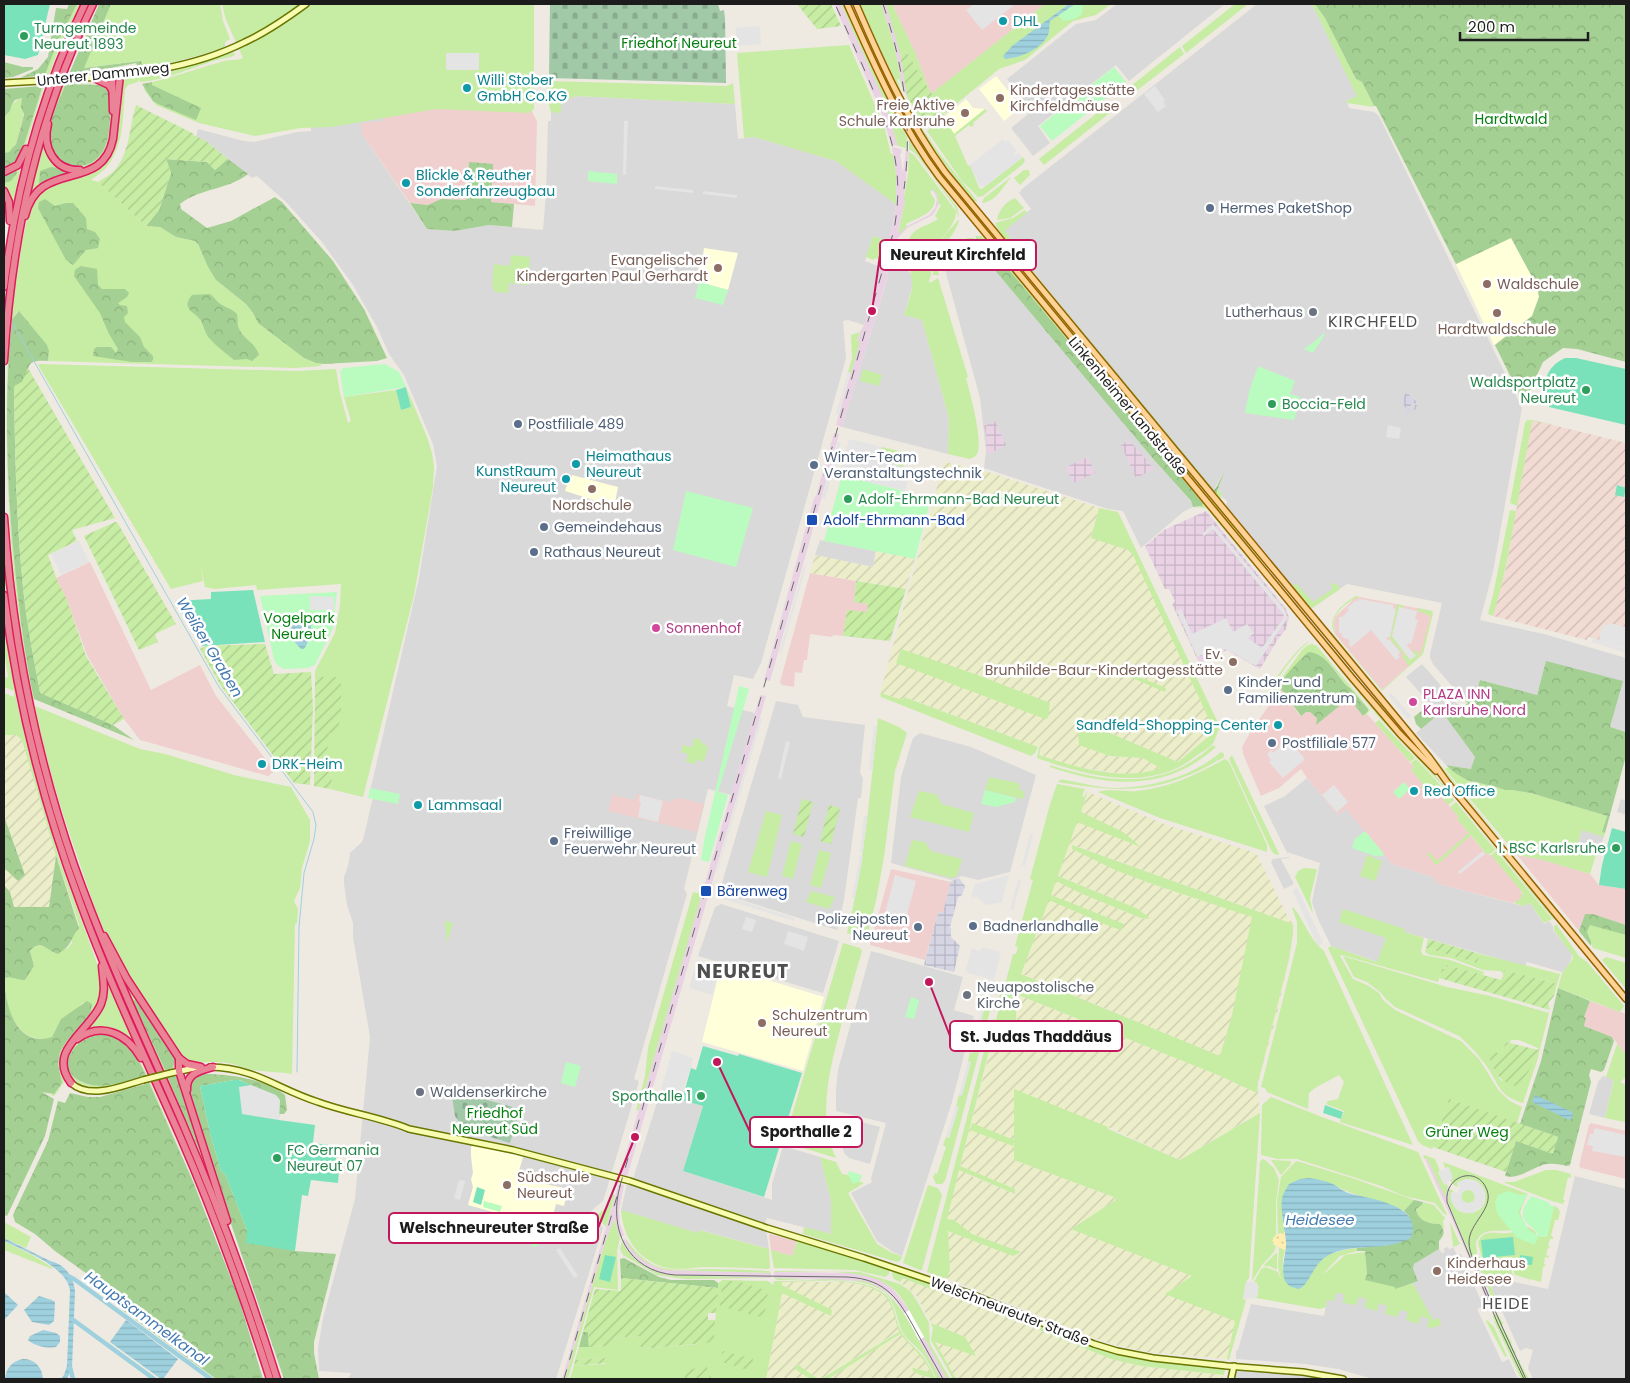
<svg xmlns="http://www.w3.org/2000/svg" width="1630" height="1383" viewBox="0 0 1630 1383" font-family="Poppins,sans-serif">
<defs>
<pattern id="industrial-grid" width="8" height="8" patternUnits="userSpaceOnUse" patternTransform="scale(1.25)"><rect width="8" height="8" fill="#e8d2e4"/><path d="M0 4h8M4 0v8" fill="none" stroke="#c6b4c3"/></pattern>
<pattern id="military-furrows" width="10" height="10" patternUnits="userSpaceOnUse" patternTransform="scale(1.25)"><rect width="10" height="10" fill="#f1dbd3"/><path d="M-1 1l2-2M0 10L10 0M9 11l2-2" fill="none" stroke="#cebbb5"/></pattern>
<pattern id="farmland-furrows" width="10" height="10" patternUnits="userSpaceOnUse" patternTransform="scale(1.25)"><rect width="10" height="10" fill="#eceeca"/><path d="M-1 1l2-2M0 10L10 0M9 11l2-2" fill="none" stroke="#caccad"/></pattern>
<pattern id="forest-crowns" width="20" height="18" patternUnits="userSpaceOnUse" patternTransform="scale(1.25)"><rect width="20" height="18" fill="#a5d093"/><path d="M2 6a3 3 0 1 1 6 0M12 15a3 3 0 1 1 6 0" fill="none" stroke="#8db27e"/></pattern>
<pattern id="sand-dots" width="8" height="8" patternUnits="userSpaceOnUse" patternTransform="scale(1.25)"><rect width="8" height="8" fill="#ffefae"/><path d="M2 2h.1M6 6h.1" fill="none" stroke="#dacc95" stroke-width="1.8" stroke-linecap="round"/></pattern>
<pattern id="cemetery-stones" width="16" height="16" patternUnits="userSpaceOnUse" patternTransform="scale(1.25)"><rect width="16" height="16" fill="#a1c8a7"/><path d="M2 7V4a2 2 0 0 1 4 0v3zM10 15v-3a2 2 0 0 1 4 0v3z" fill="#8aab8f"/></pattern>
<pattern id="garden-furrows" width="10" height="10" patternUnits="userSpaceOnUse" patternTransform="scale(1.25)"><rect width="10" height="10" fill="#c7eca3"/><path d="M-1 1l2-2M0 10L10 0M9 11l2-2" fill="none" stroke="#aaca8c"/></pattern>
<pattern id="plaza-grid" width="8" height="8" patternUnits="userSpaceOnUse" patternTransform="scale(1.25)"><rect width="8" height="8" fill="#d5d5e4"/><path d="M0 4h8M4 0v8" fill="none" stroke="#b6b6c3"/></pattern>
<pattern id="water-rules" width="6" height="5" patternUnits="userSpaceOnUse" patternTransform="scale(1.25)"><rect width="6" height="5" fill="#9ed0de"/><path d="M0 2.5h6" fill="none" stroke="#88b2be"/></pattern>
</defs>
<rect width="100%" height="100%" fill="#eeeae1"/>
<g fill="#dad9d9">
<polygon points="1117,4 1225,4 1129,81 1116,65 1038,126 1050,143 1033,156 1011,128 1032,111 1007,79 1076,24 1096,20"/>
<polygon points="1257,4 1312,4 1357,96 1347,101 1349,108 1374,112 1379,116 1522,408 1493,572 1480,620 1544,634 1626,658 1626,732 1610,727 1622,681 1546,662 1537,695 1480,680 1478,686 1463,699 1433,664 1430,658 1430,654 1442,603 1347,584 1314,607 1309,607 1226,506 1227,501 1222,497 1221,492 1218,491 1223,473 1214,490 1017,252 1018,250 1005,230 1031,209 1019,193 1022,189"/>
<polygon points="380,79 384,121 362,134 427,229 455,231 490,225 543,230 546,193 548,121 551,121 551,112 561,112 561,102 576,96 735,104 738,139 754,137 836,161 896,204 893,223 888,241 873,236 865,261 878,266 880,270 864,325 848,320 843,321 846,358 761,663 753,679 734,675 727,706 755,713 731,795 708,789 684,889 687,894 634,1079 639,1081 605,1195 603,1201 591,1211 603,1228 556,1379 348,1379 351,1373 319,1371 318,1348 323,1318 355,1199 370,1037 353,937 353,923 347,905 344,884 344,877 348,866 350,853 362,842 364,836 373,797 369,796 419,578 437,466 433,444 404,375 389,354 377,327 353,285 322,242 286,202 257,176 252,178 206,141 196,137 198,129 244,141 254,142 297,132 311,131 311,123"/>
<polygon points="895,246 905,249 908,271 912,275 912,288 904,315 922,320 949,418 948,454 842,427 888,277 887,276"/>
<polygon points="970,250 976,251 991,269 993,268 1155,461 1193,504 1193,507 1183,512 1141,548 1123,511 1108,509 984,468 986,451 980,398 946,273 946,267 949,260"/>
<polygon points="820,540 876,551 873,567 815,555"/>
<polygon points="1422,664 1457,704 1445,716 1475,757 1472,769 1446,765 1416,733 1439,714 1406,677"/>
<polygon points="776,701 798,705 803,717 865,725 860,773 863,778 861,798 858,798 844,900 837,930 719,893"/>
<polygon points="920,733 971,747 1036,775 1010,872 978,880 962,876 952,880 891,863 901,777 913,738"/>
<polygon points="1307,778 1338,815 1346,808 1392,864 1433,877 1439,884 1523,906 1530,903 1544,924 1549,921 1553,926 1553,930 1571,952 1572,955 1571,960 1567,967 1562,972 1527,962 1525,966 1404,932 1405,929 1339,922 1386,938 1378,962 1331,946 1317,917 1312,902 1320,863 1287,852 1289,858 1281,859 1294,884 1284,889 1271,862 1273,859 1289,857 1264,806 1285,796"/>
<polygon points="1621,799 1626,801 1626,815 1617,812"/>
<polygon points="1582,830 1604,836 1600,849 1578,842"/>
<polygon points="721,904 839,941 823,993 698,956 715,907"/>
<polygon points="871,951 963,977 954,1010 974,1016 952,1102 902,1256 893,1252 877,1241 851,1193 872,1182 871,1179 886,1123 836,1111 836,1090 838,1070"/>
<polygon points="1603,1076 1614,1079 1605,1118 1589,1114 1598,1082"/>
<polygon points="660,1093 703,1106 683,1171 772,1200 772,1184 783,1146 820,1157 831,1200 831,1234 767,1218 765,1223 769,1249 700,1230 698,1233 621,1210 627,1184 631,1185"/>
<polygon points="839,1116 880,1127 870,1164 849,1158 844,1153 837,1127 836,1117"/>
<polygon points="1575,1176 1626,1189 1626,1379 1533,1379 1528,1368 1533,1350 1526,1348 1520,1351 1491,1287 1505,1280 1548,1289"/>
<polygon points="1448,1247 1449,1250 1453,1247 1457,1255 1461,1254 1483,1306 1477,1309 1502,1362 1509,1359 1518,1379 1373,1379 1338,1369 1305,1364 1236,1359 1236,1351 1238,1350 1251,1304 1324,1316 1329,1289 1413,1269 1414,1264 1439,1249 1442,1253 1445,1252 1443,1249"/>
<polygon points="1241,1370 1300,1375 1328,1379 1234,1379 1236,1372"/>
</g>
<g fill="#f0d0ce">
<polygon points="892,4 1045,4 931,94 914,50"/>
<polygon points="376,39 534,43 532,111 537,122 535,206 491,202 469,163 466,200 441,199 429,205 410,203 362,134 361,123 384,121"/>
<polygon points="90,562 151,690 200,665 216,696 275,771 268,776 140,740 124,719 87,655 67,600 56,578"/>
<polygon points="810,573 856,581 854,601 868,604 867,613 847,610 843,636 833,635 832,637 810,634 807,660 804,660 802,673 795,672 794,687 782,685 780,682"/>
<polygon points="1360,597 1432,611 1423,653 1382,690 1335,634 1334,624 1335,617 1355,598"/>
<polygon points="1281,689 1300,716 1306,712 1310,712 1317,718 1316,724 1349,697 1364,716 1367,714 1414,767 1411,770 1424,785 1425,791 1432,786 1459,817 1457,819 1486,854 1491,855 1521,890 1522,896 1520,900 1513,903 1439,884 1433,877 1392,864 1346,809 1338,815 1307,778 1301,769 1279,788 1261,796 1243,754 1242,747 1252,729"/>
<polygon points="637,794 669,802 680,798 704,804 697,832 608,811 612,795 635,800"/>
<polygon points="1517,855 1539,859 1590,874 1599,885 1626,889 1626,925 1593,914 1585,914 1579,931"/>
<polygon points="891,869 951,882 943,912 938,913 925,960 870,945"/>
<polygon points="1590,1001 1626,1014 1626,1055 1612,1037 1584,1026 1586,1019 1584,1017"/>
<polygon points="1591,1123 1626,1131 1626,1179 1581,1168 1579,1166 1589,1125"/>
<polygon points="770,1234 797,1241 792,1256 771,1250 769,1235"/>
</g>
<g fill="url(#industrial-grid)">
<polygon points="995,421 1006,445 989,454 986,448 986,440 987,439 984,426"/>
<polygon points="1130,441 1154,469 1136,478 1121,445"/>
<polygon points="1088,457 1095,473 1073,483 1066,467"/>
<polygon points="1206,511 1286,609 1289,617 1286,629 1278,639 1260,669 1227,650 1199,663 1172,604 1175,601 1169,589 1165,589 1145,546 1164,530"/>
</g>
<g fill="#ffffd9">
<polygon points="996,76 1021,107 1004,121 979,89"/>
<polygon points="966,99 973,108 985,109 954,134 944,117"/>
<polygon points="1511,237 1537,286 1539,297 1532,316 1494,345 1456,264"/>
<polygon points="704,248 738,253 728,290 699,282"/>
<polygon points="572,475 618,487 614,508 606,505 606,504 565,491 568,482 571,482"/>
<polygon points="721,966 824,997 803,1071 702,1042"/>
<polygon points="474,1145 523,1157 517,1178 568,1189 564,1206 556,1204 550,1228 468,1205 473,1187 471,1179 473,1173 471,1156 471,1147"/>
</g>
<polygon fill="url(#military-furrows)" points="1532,420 1626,443 1626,648 1588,637 1587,640 1493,616 1506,568"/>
<g fill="#e8d2e4" fill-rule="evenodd">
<polygon points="834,4 841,4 884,100 898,146 891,144 882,114"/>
<polygon points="881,4 886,4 899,45 907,97 903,90 894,45"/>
<path d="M892 147 901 149 902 153 900 154 903 173 906 150 909 152 904 196 914 186 926 185 936 191 939 204 933 215 907 228 896 240 887 275 888 276 842 427 836 425 859 343 857 342 860 332 864 325 893 223 896 204V174ZM918 187H927L934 192 937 199 935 208 929 215 907 226 898 233 905 201 912 191Z"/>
<polygon points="834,433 839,434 806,554 770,681 764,680 814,498 816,496"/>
<polygon points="760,695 766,696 627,1177 620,1174"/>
<polygon points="1427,1158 1445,1196 1448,1186 1449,1188 1448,1203 1471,1256 1473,1256 1494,1306 1490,1308 1463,1244 1425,1159"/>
<polygon points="619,1183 624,1185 619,1211 620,1223 624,1235 620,1238 614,1219 604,1246 565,1379 562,1379"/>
<polygon points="626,1239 637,1255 653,1266 666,1270 771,1273 771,1278 666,1275 652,1271 637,1261 629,1253 622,1241"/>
<polygon points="774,1272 852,1273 868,1276 880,1280 893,1289 909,1310 904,1313 896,1301 888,1293 876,1286 864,1281 774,1278"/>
<polygon points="924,1337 947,1379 941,1379 919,1340"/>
</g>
<g fill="url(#farmland-furrows)" fill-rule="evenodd">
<polygon points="944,462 985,471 1099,508 1091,538 1128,550 1133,554 1212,723 1213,728 1208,737 1178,762 1112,734 1110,756 1143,758 1161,768 1145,773 1124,774 1075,767 1039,755 1041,748 905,697 903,700 880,693"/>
<polygon points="876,551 915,559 906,589 810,573 815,555 873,567"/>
<polygon points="4,735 16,735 22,740 56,856 49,907 14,907 10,892 4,885 4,868 18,881 25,875 4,816"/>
<path d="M1088 792 1164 824 1256 853 1289 919 1294 924 1289 959 1276 1018 1258 1083 1259 1113 1180 1160 1108 1127 1014 1160 1114 1197 1116 1200 1071 1229 1193 1276 1166 1293 1235 1321 1227 1359 1147 1352 1119 1346 1094 1338 947 1278 950 1269 947 1216 993 1039 1017 1050 1016 994 1021 974ZM1072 846 1073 845 1293 924 1206 902 1155 885 1115 870ZM1059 876 1136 908 1148 919 1141 918 1080 893ZM1293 934 1289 959 1258 1083 1257 1093 1218 1075 1016 994 1022 974 1220 1056 1232 1015ZM960 1167 1015 1189V1194L966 1174ZM963 1228 972 1234 1020 1252 1013 1256 949 1231Z"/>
<polygon points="903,1278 938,1292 942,1291 1111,1359 1141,1366 1223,1375 1222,1379 956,1379 935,1342 965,1337 931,1323 916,1295 900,1282"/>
<polygon points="782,1282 843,1282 864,1285 872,1287 878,1291 888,1300 893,1311 899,1331 821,1379 818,1379 797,1364 795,1369 810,1379 766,1379 782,1293 831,1316 832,1311 782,1285"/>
<polygon points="900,1334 920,1354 930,1370 929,1372 913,1368 920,1375 932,1379 828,1379"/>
</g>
<g fill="#c7eca3" fill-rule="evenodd">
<polygon points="77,4 80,4 59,48 49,75 45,75 56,46"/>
<path d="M88 4H90C40 105 19 197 6 308L4 306C13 239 24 174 44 109 56 73 72 38 88 4Z"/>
<path d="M111 4H220L223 21 230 39 225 42V47C174 65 127 72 73 76L131 66 138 68 141 61 83 68Z"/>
<path d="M222 4H534V109L529 113 436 109 332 127 301 128 255 136 199 123 156 105 145 91 143 84C169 79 195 69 221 62 228 59 237 61 243 58L226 20Z"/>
<polygon points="841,4 843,4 886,97 907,137 906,148 898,146 884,100"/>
<polygon points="859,4 881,4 894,45 903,90 899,79 897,79 904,100"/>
<polygon points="886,4 892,4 914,50 931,94 1045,4 1111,4 1096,15 1073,21 1025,60 999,69 944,114 906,51 900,53"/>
<polygon points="1235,4 1248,4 1186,53 1182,46"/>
<polygon points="1312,4 1315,4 1325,18 1356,79 1362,82 1374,107 1347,103 1346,101 1357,96"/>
<polygon points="849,45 884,126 891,154 893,154 896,174 896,204 836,161 754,137 744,138 737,53"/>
<polygon points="1180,47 1184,54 1135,92 1131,92 1131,86"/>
<path d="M234 52 235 55C230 58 225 58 220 59 193 67 167 80 140 82L138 79V82L128 85 125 90C123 114 124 145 108 165 104 171 97 175 91 180L98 182 146 226 160 227 176 237 195 241 198 244 208 267 216 280 246 304 253 313 258 323 304 358 316 363 321 364V366L295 368 48 361 49 351 47 346 39 338 20 312H17L12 319 11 316 22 241 30 206 42 189 106 159 121 85 125 79 173 71Z"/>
<polygon points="548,81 727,86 733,83 735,104 576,96 561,102 561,113 551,112 548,101"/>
<path d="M83 82 103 84 109 88C114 97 112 109 111 119 110 131 109 145 102 156 87 177 53 171 48 145 45 125 56 103 63 85H65C59 102 45 125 50 144 56 170 90 174 103 151 112 135 110 111 110 94 103 79 83 84 70 84Z"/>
<polygon points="41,86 44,86 23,154 14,166 4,170 4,168 6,168 22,151 42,88"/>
<path d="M21 98H23C21 106 24 112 23 117 23 121 20 125 20 129 17 138 16 153 4 153V117L10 111 12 104Z"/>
<polygon points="907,101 923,130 939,153 978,202 972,200 931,146 907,106"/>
<polygon points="1111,102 1116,108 1044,165 1039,159"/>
<polygon points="985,109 987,111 973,123 974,125 971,127 969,125 955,136 968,166 970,165 979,188 982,189 1023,157 1025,160 1023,164 983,196 978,197 962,181 927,131 944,117 954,134"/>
<path d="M908 122 929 154 971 210C959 196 908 137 908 122Z"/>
<polygon points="44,139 50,158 60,168 51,167 44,184 29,201"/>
<polygon points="909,140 929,171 957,207 959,217 958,216 955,207 916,154 909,149"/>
<path d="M909 152 914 155 956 211C956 226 941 237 934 249 928 260 934 271 929 281L930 283 938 278 968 377 966 378C970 394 982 436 978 451 977 456 974 457 970 459L948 454 949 418 922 320 904 315C907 306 910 297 912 289 914 273 900 244 914 232 921 226 931 224 938 219L935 216 941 205 939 204 937 194 933 189 930 192 935 200C934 214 917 218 906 224L907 226 898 234 905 201 904 198 908 173Z"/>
<polygon points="21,165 13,205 12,205 4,187 4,174"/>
<polygon points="1024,170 1029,170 1030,175 1020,185 1014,178"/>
<path d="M1011 177C1003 187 997 201 982 203L984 198Z"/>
<path d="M1015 198 1024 208 1010 218 997 220C998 211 1006 201 1015 198Z"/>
<polygon points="1025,210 1027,213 1005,230 1018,251 1017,252 1216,494 1218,491 1222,492 1221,499 1224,504 1223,506 998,230 995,223 1013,218"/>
<path d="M959 220C953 245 931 243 939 275H933C933 270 931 264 933 258 935 244 949 231 958 220Z"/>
<polygon points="985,229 1024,276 1035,285 1303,611 1264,564 1248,548"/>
<polygon points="873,236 888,241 882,261 878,261 878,259 875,258 874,260 866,257"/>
<polygon points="975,236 981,236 988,241 1247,555 1255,567 1206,508 1193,507 1200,507 1203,503 1005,265 985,242 976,238"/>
<path d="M968 238H974L976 246 972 241 954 249 957 256 948 262 944 273C942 256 953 244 968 238Z"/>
<polygon points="511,255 530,257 528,285 509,283 508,293 495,292 492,286 494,264 510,266"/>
<polygon points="860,332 857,341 860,342 851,373 848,372 852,358 851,335"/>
<path d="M11 335C9 349 9 363 9 377 2 490 18 595 35 706L140 749 165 754 234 775 291 787 310 820V841L302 868 300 888 294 901 298 909 297 923 295 924 292 1074C278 1072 262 1072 248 1069 244 1068 240 1066 236 1065 228 1062 218 1062 210 1062 201 1062 193 1065 184 1060 174 1053 146 1005 138 992 129 977 119 962 111 946 95 913 85 878 73 844 16 681 0 507 9 336Z"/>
<path d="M40 364 296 371 336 369 340 393 348 423 351 421 344 397 396 390 401 410 411 407 407 389 427 437 432 453 434 467 433 487 414 595 363 797 330 789 333 776 329 775C330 767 327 760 327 752 327 727 335 701 341 677H315V671L335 633 340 606 341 584 257 590 256 585 215 589 205 587 200 562 203 581 171 589 38 365Z"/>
<polygon points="863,369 882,375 879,386 860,381"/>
<polygon points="1527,420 1531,420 1556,425 1532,421 1517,506 1510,503 1525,423"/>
<polygon points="882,447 907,453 903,467 881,461 879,459"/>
<path d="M1099 508 1118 512 1119 514 1220 727C1217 732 1216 737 1214 742 1210 748 1201 752 1196 756 1150 793 1087 776 1037 758L1039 748H1041L1039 755C1074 767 1125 782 1160 768L1143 758 1110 756 1079 745 1078 732 1080 722 1112 734 1178 762 1208 737 1213 728 1133 555 1128 550 1091 538Z"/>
<path d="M1510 510 1516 511C1510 546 1504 581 1493 616L1488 614 1493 595Z"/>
<path d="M4 554C13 640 29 723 52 806L51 807C44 790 41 769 36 751 20 689 4 617 4 554Z"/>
<polygon points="1296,583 1313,602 1333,589 1330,583 1338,585 1340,589 1312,608 1308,606 1292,586"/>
<path d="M1356 596 1360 597C1352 598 1338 610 1335 617 1333 623 1334 628 1335 634L1382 690 1409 666 1402 656 1404 655 1390 639 1397 604 1404 606V608L1399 607 1392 636 1401 648 1412 659 1416 656 1411 649 1412 651H1419L1417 653 1419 655 1421 653 1431 616 1418 611V608L1432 611 1433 614 1423 654 1382 691 1335 634C1326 618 1342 604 1356 596Z"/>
<path d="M4 626 17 702 36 779 59 858 102 977 100 1003 88 1020 63 1049 59 1066 64 1082 55 1095 53 1096 38 1090 52 1095 62 1083 58 1064 60 1052 66 1042 90 1016 92 1005 82 1003 77 1009 61 1019 52 1037C18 1048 4 1006 4 978 12 976 17 980 25 980L34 966 30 951C38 942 45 945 54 953L68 948 72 943V937L79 928V924L56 856 22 740 16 735H4V693L14 697V691L4 687V676L7 678 8 676 4 652Z"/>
<polygon points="1330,630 1522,865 1391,708 1380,692 1333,635"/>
<polygon points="1318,631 1373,697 1389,713 1396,725 1317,632"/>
<path d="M1310 641C1289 657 1275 684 1261 706L1259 707C1265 693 1296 646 1310 641Z"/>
<polygon points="1312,644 1317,646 1370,710 1364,717 1368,709 1350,688 1347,686 1331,665 1316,654 1302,657 1298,664 1278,685 1281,689 1277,696 1272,691 1303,649 1308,645"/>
<polygon points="901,649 975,674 1050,703 1048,718 1045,719 896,663"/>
<polygon points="1103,662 1166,688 1165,692 1102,665"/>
<polygon points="1335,664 1340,668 1383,718 1436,776 1455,799 1381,720"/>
<polygon points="880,693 903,700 904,697 1038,747 1035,753 1031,756 881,697"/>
<path d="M878 718 899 727 907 733 895 771 884 857 876 901 866 939 847 933C865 862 870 790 878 718Z"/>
<polygon points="1379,720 1415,758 1410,762 1375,723"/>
<polygon points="694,738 701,740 701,742 708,747 704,762 697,759 695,764 686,762 688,754 681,752 683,745 692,747"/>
<path d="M1213 745 1216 747C1167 792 1108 787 1050 767V765C1097 780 1147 789 1191 762 1199 757 1206 751 1213 745Z"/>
<path d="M1221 752 1224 754V757C1164 793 1126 794 1058 782 1061 779 1060 779 1065 780 1083 783 1098 788 1118 788 1154 787 1193 776 1221 752Z"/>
<polygon points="1232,755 1279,854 1278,855 1274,854 1271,850 1229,759"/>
<path d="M1225 759 1229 762 1267 845V852L1160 818 1098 792C1108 788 1125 792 1137 791 1169 788 1196 775 1225 759Z"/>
<polygon points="1416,759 1454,800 1448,805 1432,786 1425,792 1421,787 1423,784 1411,770 1414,767 1411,763"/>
<polygon points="1449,767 1467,780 1496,787 1505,790 1512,790 1531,793 1607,816 1602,832 1605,833 1604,837 1582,830 1578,842 1598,848 1590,874 1539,859 1517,855 1445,769"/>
<polygon points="989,777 1018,783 1020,785 1019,790 1025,791 1023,799 985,790"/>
<polygon points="1057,784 1085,789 1082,796 1084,797 1088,790 1081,812 1123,832 1141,847 1077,822 1058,876 1136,908 1149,917 1148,919 1141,918 1080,893 1056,881 1051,895 1124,924 1121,930 1109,926 1049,900 1021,974 1220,1056 1232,1015 1252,917 1155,885 1115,870 1072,849 1072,845 1293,924 1293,934 1289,959 1258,1083 1257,1093 1218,1075 1016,994 1017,989 1005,985 1013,954 1016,954 1018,947 1015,946 1033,880 1030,879 1050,804"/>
<polygon points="919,791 936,794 942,804 974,813 969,832 910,817"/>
<polygon points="1456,802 1495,850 1490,854 1486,854 1471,835 1438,864 1435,864 1427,854 1429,852 1437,861 1469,833 1457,819 1459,817 1450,807"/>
<polygon points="1457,802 1554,918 1554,920"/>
<polygon points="766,811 782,815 767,877 748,872"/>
<polygon points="912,840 925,842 931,851 962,859 957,876 952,878 905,866"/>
<polygon points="791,841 802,844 793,879 782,876"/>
<polygon points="819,850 831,853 821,888 810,885"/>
<polygon points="1496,851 1552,919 1544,923 1530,903 1523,906 1514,903 1521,898 1522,892 1491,855"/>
<polygon points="1367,855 1382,861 1375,881 1360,876"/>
<polygon points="1304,868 1317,869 1310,898 1313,914 1295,877 1298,871"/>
<polygon points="811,891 835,897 829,909 806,902"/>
<polygon points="693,892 702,894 639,1109 636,1111 645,1076 648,1048"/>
<polygon points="81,897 82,897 124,1000 196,1162 226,1240 123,1002"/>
<path d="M1292 908H1294C1305 922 1309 939 1324 951L1413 1145 1340 1122 1344 1111 1326 1104 1328 1101 1338 1099 1344 1082 1339 1075 1315 1088 1309 1093 1308 1109 1267 1092 1265 1088 1261 1087 1297 943V922Z"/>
<polygon points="1343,909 1405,929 1404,932 1424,938 1421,951 1423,955 1450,960 1484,972 1483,975 1447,965 1446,970 1442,969 1438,982 1342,955 1340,956 1353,979 1367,985 1379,993 1383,1000 1395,1010 1461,1041 1479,1059 1499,1091 1510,1101 1522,1107 1517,1123 1449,1099 1433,1147 1432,1149 1422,1145 1418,1141 1328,948 1331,946 1377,962 1386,938 1339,922"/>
<polygon points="446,921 453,923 447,943 445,922"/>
<polygon points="1556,924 1579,956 1588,963 1624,1006 1620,1012 1558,988 1562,973 1572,960 1573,956 1554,930 1554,926"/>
<polygon points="1590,924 1626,935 1626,958 1593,948 1587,932"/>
<path d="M843 943 860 948 862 951C855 974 849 998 842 1022 831 1065 816 1115 836 1158L784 1142Z"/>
<polygon points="1426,948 1477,963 1480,954 1560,974 1557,984 1505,970 1504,974 1500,971 1483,970 1451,958 1430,955 1425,952"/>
<path d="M1343 956 1447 987 1490 996 1549 1013 1537 1061 1523 1103C1499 1096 1500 1086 1488 1068 1480 1057 1470 1045 1459 1036L1395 1007 1386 999 1380 992 1367 982 1354 977ZM1511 1040H1519L1538 1048 1533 1065 1502 1081 1498 1077 1489 1059 1501 1054 1506 1042 1510 1043Z"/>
<polygon points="1606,957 1626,963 1626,989 1602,960"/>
<polygon points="114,960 177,1059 174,1069 172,1069 175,1062 174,1055 135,999 133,1002 165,1070 163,1071"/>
<polygon points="978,979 997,985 995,991 992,993 982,990 976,984"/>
<path d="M107 980 134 1045C114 1025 107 1030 81 1033L95 1017Z"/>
<polygon points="1003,986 1014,990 1012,1001 999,998 1001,987"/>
<polygon points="986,998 990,998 992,1003 945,1181 942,1184 936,1184 933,1177 935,1173 937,1174 946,1147 943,1145 946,1137 949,1138 958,1107 956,1106 959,1095 961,1095 970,1061 968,1061 970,1052 973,1053 986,1002 984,1001"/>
<polygon points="1001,1001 1012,1004 1014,1009 1016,1010 1017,1043 1014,1042 1014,1049 992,1039 960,1166 1015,1189 1015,1194 959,1170 947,1219 954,1220 972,1234 1021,1252 1013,1256 948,1231 950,1269 947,1279 927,1272 989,1032 993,1019 996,1020"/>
<path d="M107 1032 133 1049 145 1071 192 1179 136 1055 73 1049C69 1058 70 1062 72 1071 79 1096 122 1081 139 1077V1079C123 1083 102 1090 86 1086 56 1078 65 1045 88 1035 93 1032 101 1033 107 1032Z"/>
<polygon points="1617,1044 1626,1055 1626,1077 1620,1082 1626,1085 1625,1122 1605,1118 1614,1080 1606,1077"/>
<polygon points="175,1076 179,1076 215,1192 166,1079 168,1078 207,1168 178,1079"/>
<polygon points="1014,1089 1108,1127 1108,1129 1180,1160 1260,1113 1249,1278 1246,1282 1243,1299 1246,1300 1229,1360 1227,1359 1235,1321 1165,1294 1192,1276 1071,1229 1116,1200 1114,1197 1014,1160 1014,1142 1013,1146 970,1130 972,1123 1014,1140"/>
<polygon points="1271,1097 1322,1117 1418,1152 1447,1215 1444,1214 1435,1203 1404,1196 1381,1186 1356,1178 1297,1159 1277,1159 1261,1155 1262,1105"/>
<polygon points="1424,1155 1435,1159 1440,1171 1438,1172 1444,1185 1446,1184 1448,1186 1445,1197 1427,1158 1425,1159 1423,1156"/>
<polygon points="820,1157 836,1162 842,1174 848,1175 852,1179 864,1183 848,1193 877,1244 892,1253 902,1256 901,1260 897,1262 803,1234 804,1227 831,1234 831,1200"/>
<polygon points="1262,1159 1265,1160 1274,1168 1279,1180 1276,1201 1276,1235 1273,1238 1273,1244 1276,1246 1274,1252 1262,1265 1252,1281 1260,1162"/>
<polygon points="1271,1160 1291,1161 1291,1164 1281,1175"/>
<path d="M1297 1161 1355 1179 1414 1200 1404 1211C1381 1199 1355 1198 1333 1184L1282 1215 1285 1232 1278 1234 1277 1200 1281 1177 1295 1162Z"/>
<path d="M1443 1162 1528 1194 1522 1206 1520 1213 1525 1224C1509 1239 1485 1221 1476 1242L1477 1254 1471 1257 1448 1203 1449 1188 1454 1192H1451C1448 1221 1489 1219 1485 1194 1484 1188 1481 1184 1476 1181 1470 1178 1463 1179 1457 1183L1458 1187 1455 1186 1449 1179 1448 1167 1445 1168Z"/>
<polygon points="1546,1170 1556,1170 1571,1174 1571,1178 1568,1177 1563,1200 1565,1200 1563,1204 1552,1201 1503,1182 1514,1182"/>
<polygon points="928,1185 938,1188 942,1195 922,1270 920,1270 903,1263"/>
<circle cx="1468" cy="1197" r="7"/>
<polygon points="613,1194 615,1195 606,1227 596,1216 609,1205"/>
<path d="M1423 1202 1434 1205 1445 1218 1443 1221 1444 1230 1440 1224C1429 1224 1418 1221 1416 1209L1422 1205Z"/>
<path d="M1554 1206 1558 1208 1560 1212 1558 1220H1555L1551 1236 1553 1237V1239H1550L1548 1246 1551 1247 1548 1248 1546 1255 1549 1256 1548 1258 1545 1257 1544 1264 1546 1265 1543 1267 1541 1282 1530 1279 1529 1282V1279L1515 1275 1511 1264 1509 1263 1492 1264 1482 1258 1478 1243C1483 1227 1497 1235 1509 1233 1516 1232 1522 1229 1528 1227L1535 1231 1537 1236 1547 1237Z"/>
<path d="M621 1210 698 1233 699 1230 769 1249 770 1268 769 1269C747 1268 725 1267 703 1267 691 1268 680 1270 668 1268 639 1262 623 1238 621 1210Z"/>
<polygon points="614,1219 620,1238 617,1251 618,1290 594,1287 568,1379 565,1379 604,1246"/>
<polygon points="4,1222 31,1237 26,1248 4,1238"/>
<polygon points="1450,1222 1460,1244 1453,1247 1453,1245"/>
<path d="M626 1239C651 1274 668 1270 707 1269 728 1269 748 1270 769 1271L771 1273 666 1270C649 1266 632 1255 626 1239Z"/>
<polygon points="4,1241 32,1255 53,1268 52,1269 4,1250"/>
<path d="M622 1241C631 1260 647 1270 666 1275L771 1278 685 1279 657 1275 623 1255 620 1249Z"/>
<polygon points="797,1241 867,1261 890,1269 889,1274 885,1277 855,1270 774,1268 771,1250 792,1256"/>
<path d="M1279 1247 1285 1250C1281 1264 1281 1281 1295 1288L1303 1286C1318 1259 1325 1252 1357 1248V1251L1340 1256 1324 1273H1325L1345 1255 1365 1252 1367 1274 1395 1287V1289L1413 1283 1433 1320 1437 1318 1440 1320 1441 1325 1432 1328 1427 1327 1429 1319 1421 1316 1418 1324 1406 1320 1408 1312 1400 1310 1397 1317 1385 1314 1387 1306 1379 1303 1377 1311 1364 1307 1367 1299 1359 1297 1356 1305 1343 1303 1344 1294 1336 1293 1334 1301 1327 1300 1326 1307 1320 1309 1256 1298 1258 1294 1257 1283 1254 1282 1261 1269 1266 1267 1278 1272 1281 1280 1278 1266Z"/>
<polygon points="1276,1253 1277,1253 1277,1270 1269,1266 1263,1266"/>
<path d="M1479 1256C1487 1268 1496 1265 1508 1266L1510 1267 1513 1275 1506 1273V1276L1495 1280 1497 1284 1491 1287 1499 1306 1496 1308 1475 1257Z"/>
<polygon points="893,1270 936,1285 938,1289 939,1286 973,1298 1116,1353 1150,1360 1225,1369 1224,1375 1141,1366 1111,1359 942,1291 938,1292 903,1278 900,1282 894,1279 892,1274"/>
<path d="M775 1271 860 1272 900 1284 911 1292 917 1301 929 1323 930 1344 950 1379H947L920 1330 915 1334 941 1379H937C932 1370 928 1360 922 1353 916 1345 908 1341 903 1333 897 1322 897 1308 889 1297 870 1273 806 1280 778 1280L774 1278 864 1281C884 1287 895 1300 906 1317L912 1315C906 1305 900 1294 891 1287 865 1266 807 1273 774 1272Z"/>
<polygon points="927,1274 1014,1307 1014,1308"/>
<path d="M723 1280 768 1281 773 1285 774 1281H780C808 1281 869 1275 888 1297 896 1308 895 1322 902 1333 907 1341 914 1346 920 1353 927 1360 931 1370 936 1379L920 1375 912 1370 913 1368 929 1372 930 1370C922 1356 911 1346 900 1334L828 1379H821L899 1332C895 1321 894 1308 887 1299 869 1275 809 1282 782 1282V1285L832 1310 831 1316 782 1293 766 1379H696L711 1378 685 1370V1379H570L574 1366 605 1364V1358L575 1360 579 1347 613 1346V1338L640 1336V1346L643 1349 697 1344 715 1324 718 1283Z"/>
<path d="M1016 1308C1051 1322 1085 1339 1121 1348 1154 1357 1190 1358 1224 1361L1223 1363C1189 1360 1153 1357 1120 1349 1084 1341 1050 1323 1016 1309Z"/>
<polygon points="1495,1314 1497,1314 1503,1323 1502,1326 1512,1343 1511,1344 1514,1350 1516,1352 1515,1354 1518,1360 1520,1360 1520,1363 1529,1379 1521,1379 1495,1323 1493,1316"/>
<polygon points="1487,1320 1494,1327 1507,1356 1505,1357 1486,1321"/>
<polygon points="931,1323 965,1337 976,1356 935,1342 956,1379 953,1379 931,1340 933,1328"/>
<polygon points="797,1364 818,1379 810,1379 795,1369"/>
</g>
<g fill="url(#forest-crowns)">
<polygon points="69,4 77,4 56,46 45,75 20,78 38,69 48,57 56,8 67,9"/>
<polygon points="99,4 111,4 84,68 141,61 143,68 138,68 136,63 101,70 69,74"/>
<polygon points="1315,4 1626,4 1626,362 1577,349 1563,348 1543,362 1525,401 1523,402 1495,345 1532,316 1539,297 1537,286 1511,238 1456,264 1376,106 1374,106 1362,82 1356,79 1325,18"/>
<polygon points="4,62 23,67 33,67 33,69 13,77 4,78"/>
<polygon points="152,82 152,85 201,108 196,120 158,104 153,101 142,84"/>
<path d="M70 84 102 85 106 87 110 94C110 111 112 135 103 151 90 174 56 170 50 144 45 125 59 102 65 85Z"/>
<path d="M41 86 42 88 22 151C18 159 13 166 4 168V153L9 152 16 144 23 119 24 114 21 107 22 98 15 100 12 104 10 111 4 117V89Z"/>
<path d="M166 159 207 162 215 170 228 159 248 174C228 190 200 188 180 204L181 209 207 228 231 221 275 197 282 202 333 261 364 309 387 358 377 361 324 364 316 363 304 358 258 323 253 313 246 304 216 280 208 267 198 244 195 241 176 237 160 227 146 226 159 210 171 173Z"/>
<polygon points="469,162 493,164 491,202 514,204 512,227 489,225 455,231 427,229 410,203 428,205 441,199 466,200"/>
<polygon points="51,167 60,168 66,171 66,174 39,184 40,171"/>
<polygon points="16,170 17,173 11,181 4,183 4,175"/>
<polygon points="45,199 55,206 66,203 73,203 86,218 87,229 95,232 100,239 98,248 86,250 73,265 66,260 38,208 39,202"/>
<polygon points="976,238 985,242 1005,265 1203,503 1202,506 1193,507 1191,501 1155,461 993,268 998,263 982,244 977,248 978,245"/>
<polygon points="81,266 97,269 98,285 102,289 125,289 129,293 127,297 118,303 120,305 127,306 128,313 124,317 125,322 140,337 144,347 153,356 153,360 151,362 132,362 93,356 94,349 97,347 111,347 116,353 118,349 109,334 100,313 74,276 75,270"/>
<polygon points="1036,275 1214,490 1216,488 1224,472 1216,495"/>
<path d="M209 294C214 296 215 300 219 303 224 307 231 308 237 314 238 318 237 322 238 326 241 338 256 343 259 355L252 361 247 359 234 360C226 353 217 347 210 339 205 334 204 326 201 321 195 311 180 310 192 295Z"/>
<path d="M19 311 47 345 49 351 48 361C21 359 33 370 22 382 20 384 17 385 14 386 15 450 16 513 22 576 25 615 33 654 40 692L113 725 134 740 34 699C26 662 21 624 17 586 7 497 3 408 12 319Z"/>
<path d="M1309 652C1327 654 1336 674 1347 686L1350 688 1368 709V711L1363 716 1349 698 1316 725 1317 718 1310 712H1306L1301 716 1278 685C1283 679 1304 654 1309 652Z"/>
<polygon points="1546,661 1623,681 1610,727 1626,732 1626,756 1605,833 1602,832 1607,816 1531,793 1512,790 1505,790 1496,787 1467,780 1455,773 1446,765 1471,769 1475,757 1445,716 1457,704 1464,706 1468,703 1463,699 1478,686 1480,680 1537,695"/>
<polygon points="1430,704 1439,714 1421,729 1416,724 1414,717"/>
<polygon points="4,816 25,875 18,881 4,868"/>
<path d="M56 856 79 928C69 940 73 945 58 954 46 951 42 938 30 951L34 966 25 980C16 980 12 976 4 978V885L10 892 14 907H49Z"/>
<polygon points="1585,914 1593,914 1626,925 1626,935 1590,925 1587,932 1591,942 1591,946 1579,931"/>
<path d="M4 982C7 1009 17 1048 52 1037L61 1019 87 1001 92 1004 90 1016 66 1042 60 1052 58 1064 62 1083 54 1094 42 1092 54 1099 45 1136 7 1216 4 1215Z"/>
<path d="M1558 988 1590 1001 1584 1017 1586 1018 1584 1026 1612 1037 1614 1041 1604 1070 1601 1072 1591 1069 1589 1075 1591 1082 1570 1165 1568 1166C1561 1165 1554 1163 1547 1164 1534 1166 1519 1180 1505 1176L1506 1172 1516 1141 1552 1153 1558 1137 1520 1124 1541 1061Z"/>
<polygon points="135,999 174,1055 175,1062 172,1069 165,1070 133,1002"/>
<path d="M103 1034C128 1038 136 1053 146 1076 129 1080 109 1088 92 1085 52 1077 67 1038 103 1034Z"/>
<path d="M201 1074C224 1073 268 1079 285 1095L287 1110 284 1114H279L280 1100 240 1080H234L200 1086 210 1133 221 1171 225 1174 247 1230 295 1251 336 1254 314 1342V1353L319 1379H284L230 1221 190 1091C190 1082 192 1077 201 1074Z"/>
<polygon points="175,1076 178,1079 207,1168 170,1083 168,1078"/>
<polygon points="149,1083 192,1179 239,1299 263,1379 216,1379 121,1309 125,1301 55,1251 35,1234 15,1222 13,1215 48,1141 58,1101 65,1103 70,1093 88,1097 100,1097"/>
<path d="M1414 1200 1423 1202 1422 1205 1416 1209C1418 1221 1429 1224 1440 1224 1445 1231 1445 1234 1439 1241V1249L1414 1264 1413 1269 1418 1281 1395 1289V1287L1365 1280 1367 1274 1365 1251H1357V1248L1389 1245 1409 1216 1404 1211Z"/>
<polygon points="624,1258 659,1277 671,1280 714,1280 718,1283 718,1288 621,1278 620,1259"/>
<polygon points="583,1332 588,1332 589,1347 579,1347"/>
</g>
<polygon fill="url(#sand-dots)" points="1285,1232 1287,1251 1276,1246 1272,1241 1276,1235"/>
<g fill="url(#cemetery-stones)">
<polygon points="550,4 718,4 720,11 724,10 725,19 726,83 549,78"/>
<polygon points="451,1090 520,1109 510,1143 464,1129 455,1116"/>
</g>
<g fill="#bafcbf">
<polygon points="1075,4 1083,5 1082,14 1075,19 1063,21 1058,15"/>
<polygon points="1114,67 1126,82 1052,141 1040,126"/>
<polygon points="588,171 617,174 617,184 588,181"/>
<polygon points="699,282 728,290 723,305 695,298"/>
<polygon points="1324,333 1325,334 1313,353 1304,349 1314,342"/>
<polygon points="385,364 399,372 406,387 344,397 340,372 343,368"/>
<polygon points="1258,366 1295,381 1290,394 1300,397 1294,420 1245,413 1249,392"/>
<polygon points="842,475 931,498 915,559 824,541"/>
<polygon points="686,491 753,508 736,567 673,550"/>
<polygon points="337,592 333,628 315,665 308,668 284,669 277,665 274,660 260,596"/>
<polygon points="739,686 749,689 718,792 728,795 709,862 701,860 704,841"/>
<polygon points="1404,782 1410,789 1399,799 1393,792"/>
<polygon points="370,788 400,794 398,804 368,798"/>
<polygon points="985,790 1016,798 1015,802 996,807 981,804"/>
<polygon points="1365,831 1384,854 1381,857 1379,855 1377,857 1352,848 1355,839"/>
<polygon points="911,997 919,1000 914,1019 905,1017"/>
<polygon points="566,1062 581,1066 575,1087 561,1083"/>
<polygon points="849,1171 862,1175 860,1181 853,1184 848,1175"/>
<path d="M1508 1191 1520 1195 1528 1194 1518 1212 1528 1229 1538 1236C1537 1229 1532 1229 1528 1224 1518 1215 1524 1204 1532 1196L1550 1203 1549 1205 1554 1206 1547 1237 1539 1236 1534 1245 1516 1237 1497 1213 1495 1202 1498 1195Z"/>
<polygon points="484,1201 502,1206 500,1212 483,1207"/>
<polygon points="536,1229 554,1234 535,1247 531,1246"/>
</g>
<g fill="url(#garden-furrows)">
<polygon points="797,4 831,4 841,26 817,29"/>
<polygon points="906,51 944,114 925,129 907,97 900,53"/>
<path d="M136 105 194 134 193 135 206 141 228 159 215 170 207 162 166 159 171 173 159 210 146 226 98 182C102 179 108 176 112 173 130 156 129 127 136 105Z"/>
<path d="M28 368 115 518 72 530 77 541 48 555 57 580 67 600 86 656 124 719 113 725 40 693C33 654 25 615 22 576 16 513 15 449 14 386L22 382Z"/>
<polygon points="115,522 117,522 176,624 155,634 158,642 139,650 84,536"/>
<polygon points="856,581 906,589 890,641 843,636 847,610 867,612 868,604 854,602"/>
<polygon points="265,644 274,674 311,672 313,708 310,785 294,783 221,686 200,649 206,646"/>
<polygon points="315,677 341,677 341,718 335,735 329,733 327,753 330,764 329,775 333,776 330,789 314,786"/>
<polygon points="802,799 813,802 804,837 793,834"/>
<polygon points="829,805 840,808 831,844 820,841"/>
<polygon points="1428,939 1480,954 1477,963 1426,948"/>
<polygon points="1447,965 1501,980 1505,970 1557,984 1554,996 1548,1003 1550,1010 1439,978 1442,969 1446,969"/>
<path d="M1506 1042 1538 1050 1533 1065 1517 1087C1497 1079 1498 1077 1489 1059L1494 1052 1501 1054Z"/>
<polygon points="1449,1099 1558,1137 1553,1154 1516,1141 1506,1172 1433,1147"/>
<polygon points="621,1278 718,1288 716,1313 708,1313 708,1320 715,1320 714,1342 643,1349 640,1346 640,1336 613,1338 613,1346 589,1347 588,1332 583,1332 595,1289 621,1291"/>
<polygon points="727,1281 737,1281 768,1291 764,1318 720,1306 722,1283 726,1284"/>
<polygon points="723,1351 753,1359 751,1371 719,1361"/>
<polygon points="605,1358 606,1363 574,1366 575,1360"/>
<polygon points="707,1367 710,1373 711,1378 685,1379 684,1370"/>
</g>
<g fill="#7ae2ba">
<polygon points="4,4 50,4 38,55 25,59 4,55"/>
<path d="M1565 358H1576L1626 369V425L1549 407C1551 400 1549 399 1547 392 1542 376 1552 364 1565 358Z"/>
<polygon points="406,387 411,407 401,410 396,390"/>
<polygon points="1617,485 1626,488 1624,497 1615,495"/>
<polygon points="253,590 265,642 202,646 175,601 211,599 211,592"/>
<polygon points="1612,828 1626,832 1626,889 1599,885 1602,865"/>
<polygon points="703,1046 738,1056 739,1054 802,1073 764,1197 683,1171 703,1106 682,1100 691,1068 696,1070"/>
<polygon points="234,1080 239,1080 276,1095 280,1100 279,1120 315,1125 313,1143 337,1146 335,1171 339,1171 338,1183 311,1180 308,1196 302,1195 295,1251 246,1243 247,1230 225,1174 221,1171 210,1133 200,1086"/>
<polygon points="1325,1105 1343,1112 1341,1119 1323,1113"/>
<polygon points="477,1187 485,1190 481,1205 473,1202"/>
<polygon points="1513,1237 1515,1255 1483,1258 1481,1240"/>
<polygon points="605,1255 616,1257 610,1282 599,1279"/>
<polygon points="1520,1255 1533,1257 1532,1265 1520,1264"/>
</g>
<g fill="#e4e4e4" fill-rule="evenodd">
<polygon points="974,4 1011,4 1013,6 982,30 966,10"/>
<polygon points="760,26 761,44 737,46 736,28"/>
<rect x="446" y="53" width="33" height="17"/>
<polygon points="1155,86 1165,100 1163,102 1166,106 1158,112 1144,94"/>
<polygon points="624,121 628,121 626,175 623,175"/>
<polygon points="1003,139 1006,142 1008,140 1017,151 1014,153 1016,155 1019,153 1022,158 984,187 982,185 980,187 970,165"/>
<polygon points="655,186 693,190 693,193 655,189"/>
<polygon points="703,191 737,195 737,198 703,194"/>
<polygon points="848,372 850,373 838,415 836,414"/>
<polygon points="1388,425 1401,428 1399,439 1386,437"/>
<polygon points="849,439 882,447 879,459 881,461 911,469 905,491 839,475"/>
<polygon points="838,441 841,442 825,499 822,498"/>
<polygon points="1213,524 1285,610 1287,617 1286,620 1256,666 1226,649 1204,660 1202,655 1197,657 1177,611 1181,609 1192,634 1226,618 1233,632 1247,624 1254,633 1248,638 1262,648 1282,620 1284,616 1280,610 1213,529 1204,536 1202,534"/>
<polygon points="79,541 89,562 61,575 51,554"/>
<polygon points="804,566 806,566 781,654 779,654"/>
<polygon points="310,596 334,597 334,610 310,610"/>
<polygon points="1359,599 1393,605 1393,608 1396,609 1390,637 1387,637 1386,641 1389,639 1400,652 1398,655 1400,657 1396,660 1371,630 1351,647 1348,644 1350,642 1347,638 1345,639 1341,635 1343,633 1339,633 1339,617 1342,617 1349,610 1347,608 1356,600 1358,602"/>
<polygon points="1399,607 1417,611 1415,619 1418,620 1411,644 1408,643 1407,646 1416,656 1410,660 1392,636"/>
<polygon points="1610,623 1626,627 1626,648 1603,642 1626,649 1626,653 1592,642 1593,638 1599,640 1603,624 1609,626"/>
<polygon points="1391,693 1411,716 1408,719 1389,696"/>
<polygon points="760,718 762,719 717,873 716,873"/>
<polygon points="874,726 877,727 872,770 869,769"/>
<polygon points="1288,739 1305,759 1283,778 1269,762 1271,760 1267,754 1271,750 1273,753"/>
<polygon points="786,741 790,742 781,779 778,778"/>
<polygon points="1334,785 1348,802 1337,812 1322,795"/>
<polygon points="640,795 663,801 658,822 638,817 641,802 639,801"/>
<polygon points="864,816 867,816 863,852 860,852"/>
<polygon points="1030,834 1033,835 1025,866 1022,865"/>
<polygon points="1483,851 1485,854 1460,874 1458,872"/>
<polygon points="860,855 863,856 855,898 852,898"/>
<polygon points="895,875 916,881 905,922 884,917"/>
<polygon points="1009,875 1002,902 986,905 976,896 973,898 971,896 975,884"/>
<polygon points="1018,880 1021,881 1013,910 1010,909"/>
<polygon points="1297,887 1323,943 1318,946 1292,890"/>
<polygon points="725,896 795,918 794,921 724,899"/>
<polygon points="746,917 756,920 752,932 742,929"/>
<polygon points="788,931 808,937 804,951 784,944"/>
<polygon points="982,947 1001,952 994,980 965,972 972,948 980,951"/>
<polygon points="697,960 720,967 712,995 689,988"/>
<polygon points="984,1001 986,1002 973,1053 970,1052"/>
<polygon points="672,1051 693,1058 682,1096 661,1090"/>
<polygon points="968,1061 971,1062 962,1096 959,1095"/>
<polygon points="251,1085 276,1095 280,1100 279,1120 242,1114 239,1087"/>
<polygon points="956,1106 959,1107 949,1138 946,1137"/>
<polygon points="1595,1128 1626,1135 1626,1157 1592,1151 1593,1146 1587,1145 1590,1134 1593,1134"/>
<polygon points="1449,1167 1453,1178 1444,1185 1438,1172"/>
<path d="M1465 1179 1477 1181 1482 1186 1485 1193 1483 1205 1473 1213H1466L1460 1211 1455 1207 1451 1200V1192L1457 1193 1460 1188 1457 1183ZM1465 1190H1471L1474 1193 1475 1199 1472 1202 1467 1203 1462 1200 1461 1195Z"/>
<polygon points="459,1180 465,1181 460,1200 454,1198"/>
<polygon points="560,1248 578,1276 574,1278 556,1250"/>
<polygon points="1246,1282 1254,1282 1259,1286 1256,1298 1243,1299"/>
</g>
<g fill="url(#plaza-grid)">
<polygon points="1406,392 1418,403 1411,404 1410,408 1411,409 1414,409 1415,405 1417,405 1417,407 1415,410 1410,411 1409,414 1406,414 1407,411 1402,401"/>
<polygon points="959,878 965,886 962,895 958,897 950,927 951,929 951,937 960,946 954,972 924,965 938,913 943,912 951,881"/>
</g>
<g fill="url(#water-rules)">
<path d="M1069 4H1075L1050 21C1049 26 1050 32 1047 37 1039 50 1020 58 1005 59L1003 56 1012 46Z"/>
<polygon points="294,615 310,615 313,618 307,644 304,649 301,649 291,638 288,619"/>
<polygon points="1535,1095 1572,1112 1573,1117 1569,1120 1532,1102"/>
<path d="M1309 1178C1318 1179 1326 1181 1335 1185 1339 1188 1343 1191 1348 1193 1369 1199 1424 1204 1411 1238 1404 1241 1397 1244 1389 1245 1369 1249 1348 1245 1329 1255 1312 1264 1311 1283 1299 1289 1273 1286 1287 1257 1286 1242 1285 1228 1280 1212 1282 1198 1283 1193 1287 1188 1289 1184L1300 1179Z"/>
<path d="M4 1238 50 1261C65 1264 74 1277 75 1292L72 1368 67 1379H61L64 1375 67 1366 70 1291C68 1267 23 1250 4 1241Z"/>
<polygon points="4,1292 18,1305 4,1320"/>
<polygon points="39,1296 52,1300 55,1302 54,1321 49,1325 32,1322 24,1310"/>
<polygon points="126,1320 178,1359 163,1379 161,1379 110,1342"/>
<path d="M43 1330 56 1333 60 1336V1342L56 1347C47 1349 35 1346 28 1340L30 1336Z"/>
<path d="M23 1359C35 1359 42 1367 43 1379H5C6 1368 12 1361 23 1359Z"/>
</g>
<polygon fill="#fff" points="909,1310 924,1337 919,1340 904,1313"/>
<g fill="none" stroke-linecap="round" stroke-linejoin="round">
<polyline stroke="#9ed0de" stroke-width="1" points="10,319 219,687 313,812 316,825 314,839 304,873 299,927 297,1072"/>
<g stroke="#9ed0de" stroke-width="4.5">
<polyline points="68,1276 74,1279 211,1379"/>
<polyline points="72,1319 154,1379"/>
<polyline points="70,1367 73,1379"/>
</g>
<defs>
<g id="secondary">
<path d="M72 79C131 75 191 69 245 42 267 32 287 18 306 4"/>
<polyline points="4,83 40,81"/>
<path d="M210 1067C256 1068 277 1089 318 1102 348 1113 380 1117 409 1129L513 1150 630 1181 767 1228 864 1258 971 1294 1094 1344 1117 1351 1153 1358 1227 1366 1303 1372 1343 1379"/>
<polyline points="171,1073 199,1067"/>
<path d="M71 1083C90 1100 122 1086 143 1080"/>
<polyline points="1231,1379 1234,1366"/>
</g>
<g id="primary">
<path d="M847 4C874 64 900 125 940 178L1353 679 1400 734 1436 771"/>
<path d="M856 4C881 62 907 120 945 172L1429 757 1447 782 1626 999"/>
</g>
<g id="highway">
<polyline points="112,76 113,111"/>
<polyline points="94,78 109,85 112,90"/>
<path d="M48 124C42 147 54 171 80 170"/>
<polyline points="4,172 18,165 26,149"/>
<polyline points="4,191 9,202 10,221"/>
<path d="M25 216C39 157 102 194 113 139L120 75"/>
<path d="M4 287C16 188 41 94 85 4"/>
<path d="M4 361C12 234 37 119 93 4"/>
<path d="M4 517C12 636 35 752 74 865 105 953 145 1037 182 1122 218 1206 250 1292 277 1379"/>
<path d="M4 595C17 700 43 803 80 902 109 982 146 1059 180 1136 215 1216 244 1297 270 1379"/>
<polyline points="104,936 127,979 179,1058 187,1064 201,1067"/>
<path d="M77 1039C102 1021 127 1034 141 1058"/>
<polyline points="179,1058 179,1071 227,1221"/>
<path d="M71 1083C46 1050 90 1031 101 1004 106 991 103 980 102 966"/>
<path d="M187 1090C186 1073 200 1071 213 1067"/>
</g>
</defs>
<use href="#secondary" stroke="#697600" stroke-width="8"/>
<use href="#primary" stroke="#946300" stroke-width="8"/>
<use href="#highway" stroke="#df1b5d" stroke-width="9"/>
<use href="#secondary" stroke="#f8fcb0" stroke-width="5"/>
<use href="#primary" stroke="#ffd295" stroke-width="5"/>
<use href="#highway" stroke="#ea8396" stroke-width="6"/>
<g stroke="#6a6a6a" stroke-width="1">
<path d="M620 1186C608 1229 627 1271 675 1275L847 1277C887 1279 899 1300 916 1331 925 1347 934 1363 943 1379"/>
<path d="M1524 1379 1498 1324 1447 1202C1444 1175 1478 1165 1487 1190 1494 1209 1469 1223 1469 1242 1469 1254 1477 1267 1481 1278 1495 1312 1511 1346 1526 1379"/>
</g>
<g stroke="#6a6a6a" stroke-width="1" stroke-dasharray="10 10" stroke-linecap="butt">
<path d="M883 4C903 64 913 125 904 189"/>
<path d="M564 1379 720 841 894 230C905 170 891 132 868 78 857 53 846 28 835 4"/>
</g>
<defs>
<g id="secondary-bridge">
<polyline points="40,81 72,79"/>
<polyline points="143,1080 171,1073"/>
</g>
</defs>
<use href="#secondary-bridge" stroke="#697600" stroke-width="8" stroke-linecap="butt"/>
<use href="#secondary-bridge" stroke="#f8fcb0" stroke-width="5"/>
</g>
<g fill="#0f9aa8" stroke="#fff" stroke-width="2">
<circle cx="1003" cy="21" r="5"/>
<circle cx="467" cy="88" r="5"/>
<circle cx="406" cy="183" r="5"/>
<circle cx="576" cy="464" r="5"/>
<circle cx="566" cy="479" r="5"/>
<circle cx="1278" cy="725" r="5"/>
<circle cx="262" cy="764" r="5"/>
<circle cx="1414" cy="791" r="5"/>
<circle cx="418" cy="805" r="5"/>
</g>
<g fill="#2e9e5b" stroke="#fff" stroke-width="2">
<circle cx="24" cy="36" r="5"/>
<circle cx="1586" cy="390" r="5"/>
<circle cx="1272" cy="404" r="5"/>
<circle cx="848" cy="499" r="5"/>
<circle cx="1616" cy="848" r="5"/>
<circle cx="701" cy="1096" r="5"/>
<circle cx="277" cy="1158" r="5"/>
</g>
<g fill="#8d6e63" stroke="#fff" stroke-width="2">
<circle cx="1000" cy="98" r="5"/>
<circle cx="965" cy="113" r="5"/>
<circle cx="718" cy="268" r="5"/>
<circle cx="1487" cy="284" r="5"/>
<circle cx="1497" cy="313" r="5"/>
<circle cx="592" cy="489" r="5"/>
<circle cx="1233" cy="662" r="5"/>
<circle cx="762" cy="1023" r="5"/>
<circle cx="507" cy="1185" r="5"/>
<circle cx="1437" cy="1271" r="5"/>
</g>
<g fill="#5c6f8a" stroke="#fff" stroke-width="2">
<circle cx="1210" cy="208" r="5"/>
<circle cx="518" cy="424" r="5"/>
<circle cx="814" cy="465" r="5"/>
<circle cx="544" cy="527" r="5"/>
<circle cx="534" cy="552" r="5"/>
<circle cx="1228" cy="690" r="5"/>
<circle cx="1272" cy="743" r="5"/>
<circle cx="554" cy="841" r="5"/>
<circle cx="973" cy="926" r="5"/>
<circle cx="918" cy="927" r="5"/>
</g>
<g fill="#6b7280" stroke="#fff" stroke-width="2">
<circle cx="1313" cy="312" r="5"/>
<circle cx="967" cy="995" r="5"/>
<circle cx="420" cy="1092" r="5"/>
</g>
<g fill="#1a4fb4" stroke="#fff" stroke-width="2">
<rect x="806" y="514" width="12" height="12" rx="2.5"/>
<rect x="700" y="885" width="12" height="12" rx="2.5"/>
</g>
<g fill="#d1479c" stroke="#fff" stroke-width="2">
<circle cx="656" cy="628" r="5"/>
<circle cx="1413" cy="702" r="5"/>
</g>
<g text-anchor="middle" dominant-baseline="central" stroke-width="5" stroke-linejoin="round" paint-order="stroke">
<g font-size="14" fill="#0d838f" stroke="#fff" text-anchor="start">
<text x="1013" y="21">DHL</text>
<text x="477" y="80">Willi Stober<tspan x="477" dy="16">GmbH Co.KG</tspan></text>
<text x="416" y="175">Blickle &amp; Reuther<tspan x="416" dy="16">Sonderfahrzeugbau</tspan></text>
<text x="586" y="456">Heimathaus<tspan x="586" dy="16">Neureut</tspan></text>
<text x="556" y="471" text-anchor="end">KunstRaum<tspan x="556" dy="16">Neureut</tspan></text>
<text x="1268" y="725" text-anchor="end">Sandfeld-Shopping-Center</text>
<text x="272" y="764">DRK-Heim</text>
<text x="1424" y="791">Red Office</text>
<text x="428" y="805">Lammsaal</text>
</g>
<g font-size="14" fill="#27864d" stroke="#fff" text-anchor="start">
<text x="34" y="28">Turngemeinde<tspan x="34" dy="16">Neureut 1893</tspan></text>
<text x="1576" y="382" text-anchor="end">Waldsportplatz<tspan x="1576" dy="16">Neureut</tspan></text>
<text x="1282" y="404">Boccia-Feld</text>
<text x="858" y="499">Adolf-Ehrmann-Bad Neureut</text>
<text x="1606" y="848" text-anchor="end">1. BSC Karlsruhe</text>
<text x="691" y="1096" text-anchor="end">Sporthalle 1</text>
<text x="287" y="1150">FC Germania<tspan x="287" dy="16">Neureut 07</tspan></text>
</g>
<g font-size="14" fill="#067e10" stroke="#fff">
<text x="679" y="43">Friedhof Neureut</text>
<text x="1511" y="119">Hardtwald</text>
<text x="299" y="618">Vogelpark<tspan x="299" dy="16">Neureut</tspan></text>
<text x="495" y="1113">Friedhof<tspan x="495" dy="16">Neureut Süd</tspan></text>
<text x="1467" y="1132">Grüner Weg</text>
</g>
<g font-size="14" fill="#1c1c1c" stroke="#fff">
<text transform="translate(103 74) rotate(-6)">Unterer Dammweg</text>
<text transform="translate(1128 406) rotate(50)">Linkenheimer Landstraße</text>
<text transform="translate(1010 1311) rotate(21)">Welschneureuter Straße</text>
</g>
<g font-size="14" fill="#785e54" stroke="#fff" text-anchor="start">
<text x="1010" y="90">Kindertagesstätte<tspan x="1010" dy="16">Kirchfeldmäuse</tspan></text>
<text x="955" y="105" text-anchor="end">Freie Aktive<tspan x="955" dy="16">Schule Karlsruhe</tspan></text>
<text x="708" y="260" text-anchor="end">Evangelischer<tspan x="708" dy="16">Kindergarten Paul Gerhardt</tspan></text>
<text x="1497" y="284">Waldschule</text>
<text x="1497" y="329" text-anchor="middle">Hardtwaldschule</text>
<text x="592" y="505" text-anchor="middle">Nordschule</text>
<text x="1223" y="654" text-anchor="end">Ev.<tspan x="1223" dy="16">Brunhilde-Baur-Kindertagesstätte</tspan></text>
<text x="772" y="1015">Schulzentrum<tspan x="772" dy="16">Neureut</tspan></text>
<text x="517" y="1177">Südschule<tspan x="517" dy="16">Neureut</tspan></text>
<text x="1447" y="1263">Kinderhaus<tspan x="1447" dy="16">Heidesee</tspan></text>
</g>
<g font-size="14" fill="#4e5e75" stroke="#fff" text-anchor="start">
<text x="1220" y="208">Hermes PaketShop</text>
<text x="528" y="424">Postfiliale 489</text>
<text x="824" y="457">Winter-Team<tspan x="824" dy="16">Veranstaltungstechnik</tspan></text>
<text x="554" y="527">Gemeindehaus</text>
<text x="544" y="552">Rathaus Neureut</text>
<text x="1238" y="682">Kinder- und<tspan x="1238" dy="16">Familienzentrum</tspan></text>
<text x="1282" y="743">Postfiliale 577</text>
<text x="564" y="833">Freiwillige<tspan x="564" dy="16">Feuerwehr Neureut</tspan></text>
<text x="908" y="919" text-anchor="end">Polizeiposten<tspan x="908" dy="16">Neureut</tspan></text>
<text x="983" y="926">Badnerlandhalle</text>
</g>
<g font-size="14" fill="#5b616d" stroke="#fff" text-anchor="start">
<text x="1303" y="312" text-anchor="end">Lutherhaus</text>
<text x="977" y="987">Neuapostolische<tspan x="977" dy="16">Kirche</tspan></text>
<text x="430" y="1092">Waldenserkirche</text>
</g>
<g font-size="14" fill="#164399" stroke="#fff" text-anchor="start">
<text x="823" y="520">Adolf-Ehrmann-Bad</text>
<text x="717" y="891">Bärenweg</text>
</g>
<g font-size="14" fill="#b23c85" stroke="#fff" text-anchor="start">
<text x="666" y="628">Sonnenhof</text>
<text x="1423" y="694">PLAZA INN<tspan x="1423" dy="16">Karlsruhe Nord</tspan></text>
</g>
<g font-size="15" font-style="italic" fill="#447ab0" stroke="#fff">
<text transform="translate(210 647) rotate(59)">Weißer Graben</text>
<text x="1320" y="1219">Heidesee</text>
<text transform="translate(147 1318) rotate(36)">Hauptsammelkanal</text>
</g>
<g font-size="16" letter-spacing="1" fill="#4f4f4f" stroke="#fff">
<text x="1373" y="321">KIRCHFELD</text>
<text x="1506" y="1303">HEIDE</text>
</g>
<g font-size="19" font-weight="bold" letter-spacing="1" fill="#4f4f4f" stroke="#fff">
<text x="743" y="971">NEUREUT</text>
</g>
</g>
<path fill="none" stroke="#c2185b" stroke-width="2" d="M872 311L880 255M929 982L950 1036M717 1062L750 1132M635 1137L598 1228"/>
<g fill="#c2185b" stroke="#fff" stroke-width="2">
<circle cx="872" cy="311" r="5"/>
<circle cx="929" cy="982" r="5"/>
<circle cx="717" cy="1062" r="5"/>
<circle cx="635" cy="1137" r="5"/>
</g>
<g fill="#fff" stroke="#c2185b" stroke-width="2">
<rect x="880" y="240" width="156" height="30" rx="5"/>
<rect x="950" y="1021" width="172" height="30" rx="5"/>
<rect x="750" y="1117" width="112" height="30" rx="5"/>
<rect x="389" y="1213" width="209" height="30" rx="5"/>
</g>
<g font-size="15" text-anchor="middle" font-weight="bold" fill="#1c1c1c">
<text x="958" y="260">Neureut Kirchfeld</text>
<text x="1036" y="1042">St. Judas Thaddäus</text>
<text x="806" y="1137">Sporthalle 2</text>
<text x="494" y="1233">Welschneureuter Straße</text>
</g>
<rect width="1630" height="1383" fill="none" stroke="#1c1c1c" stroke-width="10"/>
<path d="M1460 32v8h128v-8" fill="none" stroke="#1c1c1c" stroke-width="2.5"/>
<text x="1468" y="32" font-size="15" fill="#1c1c1c" stroke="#ffffff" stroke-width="4" paint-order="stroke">200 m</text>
</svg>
